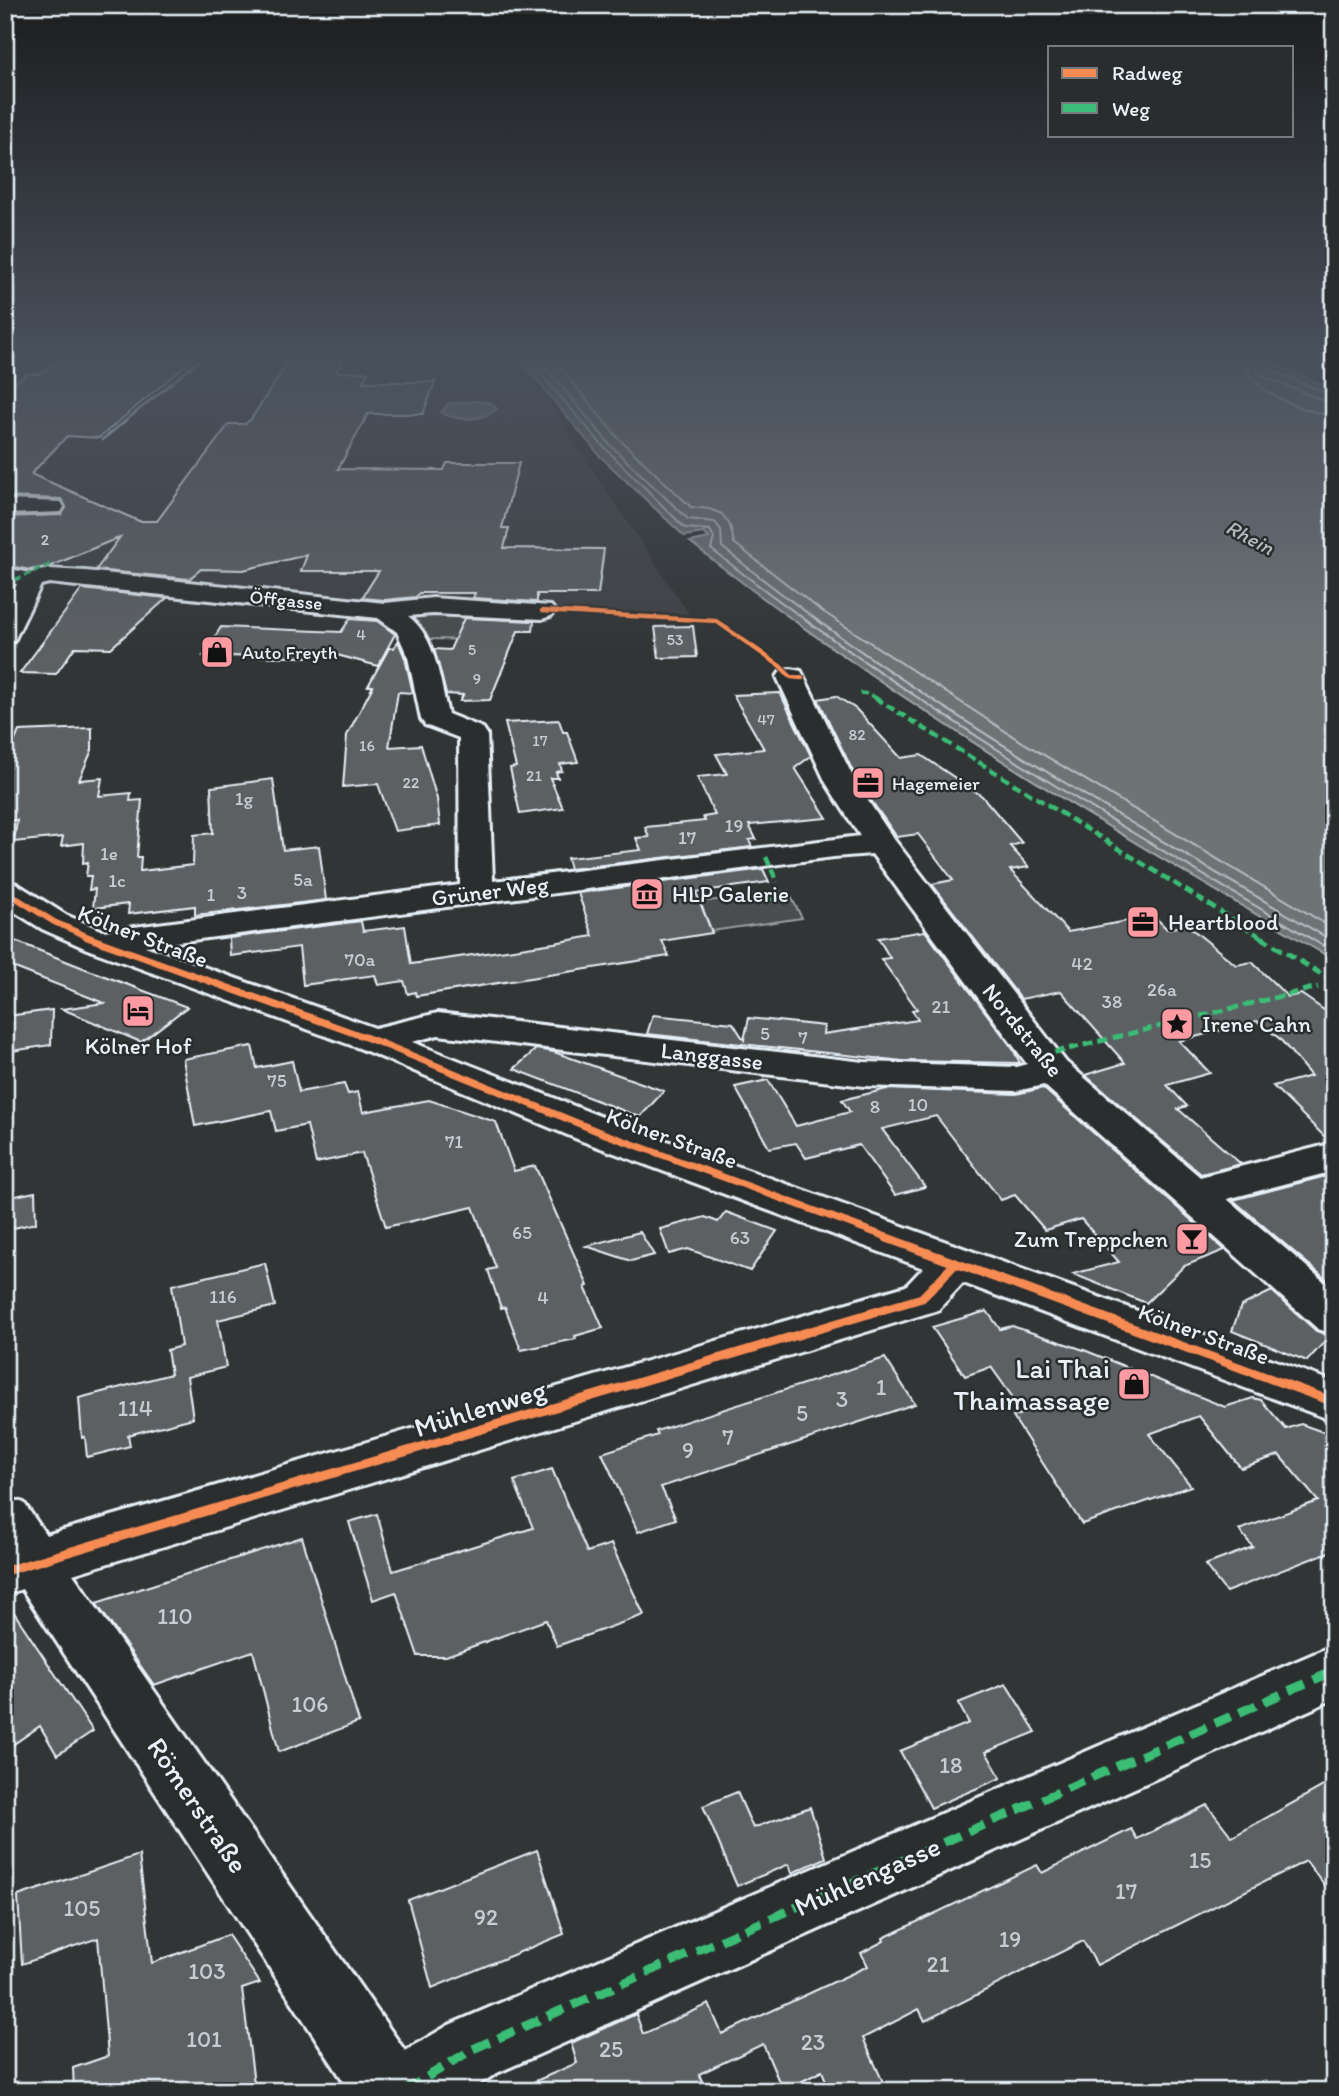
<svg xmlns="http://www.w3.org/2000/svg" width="1339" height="2096" viewBox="0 0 1339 2096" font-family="Itim,sans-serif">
<rect width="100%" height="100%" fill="#323536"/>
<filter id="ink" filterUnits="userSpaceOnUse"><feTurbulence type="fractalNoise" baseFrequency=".0143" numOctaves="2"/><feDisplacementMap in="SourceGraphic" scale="14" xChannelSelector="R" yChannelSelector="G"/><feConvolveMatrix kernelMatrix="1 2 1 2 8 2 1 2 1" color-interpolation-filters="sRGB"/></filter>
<g filter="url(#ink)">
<polygon fill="#3f4244" points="5,358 518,358 689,614 444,603 377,607 59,565 5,565"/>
<g fill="#494d4f" stroke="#989fa4" stroke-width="2">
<polygon points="415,613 481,614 477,640 429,639 412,617"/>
<polygon points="788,891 802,918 712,931 700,902"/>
</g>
<g fill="#6e7376" stroke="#9fa5aa" stroke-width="2">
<path d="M518 358H1261L1334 390V960C1113 830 891 702 690 542L709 538 704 533 684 536 600 456Z"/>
<path d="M472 401 491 403 497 409C484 421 455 422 441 412L448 404Z"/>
</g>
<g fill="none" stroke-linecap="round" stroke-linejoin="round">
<g stroke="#b7bfc4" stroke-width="2">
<path d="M527 358 603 446 685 528 710 530 714 538 711 549C909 704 1118 825 1334 952"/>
<path d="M538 358 611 446 688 519 715 522 721 530 722 547C910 700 1126 819 1334 942"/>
<polyline points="552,358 619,439 691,507 709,509 722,514 730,525 734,543 819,609 1014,737 1334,929"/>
<path d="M1241 358C1251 393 1301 411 1334 416"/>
<polyline points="1252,358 1260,375 1334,405"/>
<polyline points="1261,358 1266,368 1334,396"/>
</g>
</g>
<g fill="#5c6063" stroke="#e8f1f8" stroke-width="2">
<polygon points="62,358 194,358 99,438 67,436 31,474 139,521 157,521 229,424 245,424 251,419 290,359 344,359 336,372 368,372 363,382 435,382 423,414 368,414 338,469 444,470 447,463 519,463 502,528 509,528 504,548 604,549 598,594 537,594 537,602 473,598 475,593 419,593 416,597 385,600 362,598 379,571 301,571 307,555 243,570 201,569 189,579 96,570 120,537 51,566 30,570 5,565 12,556 5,555 5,517 61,515 66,508 61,499 5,497 5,389 27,374 40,374"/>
<polygon points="82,589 167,598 111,648 75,647 56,674 20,673"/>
<polygon points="464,618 534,621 533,631 518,631 490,700 460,701 463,695 446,694 434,649 450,650"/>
<polygon points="350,619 377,621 395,634 378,666 311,648 307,657 203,656 221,627 341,632"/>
<polygon points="693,626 697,657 659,658 655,627"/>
<polygon points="398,641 405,658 413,693 398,692 389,747 421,745 437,799 440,825 395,831 378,784 343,787 347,735 373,686 368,686 389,648 394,648"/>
<polygon points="780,693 811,756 795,768 827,818 749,825 756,839 749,840 752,847 570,869 567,858 641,850 636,838 649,837 645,827 705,821 703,817 715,815 697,777 727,774 716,754 764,749 733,695"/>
<polygon points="836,696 856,709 901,758 921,755 982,796 1022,843 1010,846 1029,867 1010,870 1068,932 1154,916 1167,929 1187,925 1236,965 1252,962 1288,997 1301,994 1334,1017 1334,1141 1329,1141 1273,1086 1311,1076 1280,1039 1257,1021 1179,1041 1210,1073 1167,1085 1187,1106 1178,1109 1241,1164 1201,1174 1085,1075 1125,1063 1061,991 1021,999 932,884 953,880 918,834 897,837 858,782 818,699"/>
<polygon points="559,720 563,732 567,732 578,762 560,764 562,771 556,772 558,778 550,778 563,808 520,814 510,768 516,767 505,723"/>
<polygon points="92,728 92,750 79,780 102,778 99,796 131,793 130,801 142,800 137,857 141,857 140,871 193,865 194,835 213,833 211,787 273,779 283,850 319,846 326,900 195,915 195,906 128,914 129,904 93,908 95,889 89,890 91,876 86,876 88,862 83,863 84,843 61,846 63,837 14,842 17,820 5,821 5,764 19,731"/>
<polygon points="763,869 769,882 696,892 712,933 662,941 669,956 416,996 415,992 408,994 404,981 378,985 375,975 303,985 299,947 230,956 229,938 361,921 363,931 405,926 411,964 554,943 593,936 578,893"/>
<polygon points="925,931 1013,1049 1020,1063 903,1061 647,1034 653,1015 733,1023 744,1040 749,1018 824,1026 823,1034 918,1020 912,1010 917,1009 881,959 890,958 878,938"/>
<polygon points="5,937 86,969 187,1007 141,1042 62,1009 104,1003 5,964"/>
<polygon points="52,1010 51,1045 5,1052 8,1016"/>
<polygon points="252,1046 257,1068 292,1061 299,1092 344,1084 348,1094 358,1092 363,1112 429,1100 496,1122 514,1171 535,1166 588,1286 585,1287 603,1328 575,1336 576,1339 521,1350 505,1307 501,1308 488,1270 496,1268 473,1207 386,1227 362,1153 316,1163 307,1125 276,1131 271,1111 195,1126 183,1059"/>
<polygon points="536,1049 554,1052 664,1091 640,1117 514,1069"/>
<polygon points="768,1080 796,1126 850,1112 842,1100 887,1089 1016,1094 1043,1088 1225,1250 1184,1266 1146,1303 1073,1274 1119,1262 1081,1219 1045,1230 1015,1195 1001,1200 936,1116 882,1129 925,1187 895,1195 859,1145 806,1158 796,1143 769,1148 735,1087"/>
<polygon points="1334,1174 1334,1286 1233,1200"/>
<polygon points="35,1192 36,1223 5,1230 5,1198"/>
<polygon points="726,1212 777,1231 750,1271 688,1249 669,1254 660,1229 705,1217 718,1222"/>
<polygon points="640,1232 654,1255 631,1261 586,1246"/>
<polygon points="265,1263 275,1306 218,1320 226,1367 187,1377 193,1418 128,1435 130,1446 87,1457 85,1437 82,1438 79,1398 171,1374 167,1350 181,1346 172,1285"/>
<polygon points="1272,1291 1316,1331 1330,1336 1307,1361 1232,1331 1241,1306"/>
<polygon points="987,1311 1000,1329 1012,1326 1084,1350 1225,1407 1253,1398 1261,1400 1286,1429 1301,1424 1334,1436 1334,1550 1226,1592 1205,1565 1253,1547 1239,1530 1318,1501 1279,1455 1241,1468 1199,1416 1149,1434 1191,1486 1082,1524 1013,1417 1024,1413 991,1367 965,1376 932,1327"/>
<polygon points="885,1358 915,1404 661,1487 676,1519 638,1532 602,1453 658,1435 656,1431"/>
<polygon points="552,1469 587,1552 611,1544 644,1615 557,1646 546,1620 446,1656 418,1656 396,1592 373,1600 349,1522 377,1514 393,1571 533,1528 514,1481"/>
<polygon points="302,1537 359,1722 279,1752 253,1651 154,1685 96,1603"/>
<polygon points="5,1599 93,1731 57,1755 40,1726 5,1750"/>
<polygon points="1006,1684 1036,1732 986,1752 1001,1778 931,1808 900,1751 969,1723 958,1703"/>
<polygon points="1334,1780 1334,1897 1306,1861 1097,1965 1083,1941 925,2021 919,2009 863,2038 887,2091 830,2091 822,2071 783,2091 763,2044 699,2074 706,2091 513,2091 577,2063 571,2043 636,2014 643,2034 709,2004 722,2034 868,1966 861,1953 884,1941 883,1938 1037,1865 1042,1873 1131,1829 1137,1839 1207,1805 1232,1837"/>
<polygon points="737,1792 753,1828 810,1807 826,1858 792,1873 789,1864 737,1886 703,1806"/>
<polygon points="537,1850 564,1934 432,1988 408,1900"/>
<polygon points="139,1855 152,1963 228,1935 260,1983 242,1989 255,2091 74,2091 73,2068 108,2056 98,1938 22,1964 18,1896"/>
</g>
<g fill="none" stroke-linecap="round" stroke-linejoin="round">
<defs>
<g id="minor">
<polygon points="5,500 61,502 64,507 61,512 5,514"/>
<path d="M5 568 30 573 49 569 85 571 385 603 433 598 551 606 555 611 551 616 542 619 433 614 408 616C436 637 440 682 448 714L483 728 487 734 493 881 860 836 826 783 777 677 781 671 791 669 801 671 856 783 893 838 1066 1062 1200 1177 1334 1143V1171L1227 1199 1334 1290V1334L1318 1329 1044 1085 1016 1091 864 1086 438 1035 412 1042 612 1121 1334 1382V1421L963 1283 938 1310 73 1574 405 2051 449 2025 1334 1645V1699L497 2073 469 2091H350L22 1589 5 1595V1497L24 1503 46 1535 906 1286 923 1268 582 1141 359 1048 87 949 42 929 5 906V881L17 884 66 915 103 931 460 885 459 738 425 725 421 719 408 657 397 632 378 618 49 583 41 585 14 641 5 643V610L17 584 5 582ZM872 854 1027 1064 1016 1067 864 1062 438 1013 375 1028 145 946 834 857Z"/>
</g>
</defs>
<use href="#minor" stroke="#e8f1f8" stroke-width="6"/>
<use href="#minor" fill="#2a2d2e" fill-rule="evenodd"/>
<polyline stroke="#e8f1f8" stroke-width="2.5" points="102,440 202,358"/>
<g stroke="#3abd76" stroke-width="3.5" stroke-dasharray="7 3.5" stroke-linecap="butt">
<polyline points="5,584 51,564"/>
<polyline points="860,693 869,694 878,699"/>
</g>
<g stroke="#3abd76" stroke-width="4.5" stroke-dasharray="9 4.5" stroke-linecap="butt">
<polyline points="875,698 1263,938"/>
<polyline points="766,857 777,882"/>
<polyline points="768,899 791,896"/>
</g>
<g stroke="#3abd76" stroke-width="5" stroke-dasharray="10 5" stroke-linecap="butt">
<polyline points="1261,937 1334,982"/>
<polyline points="1040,1056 1318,987"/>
</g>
<polyline stroke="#3abd76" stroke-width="9" stroke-dasharray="18 9" stroke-linecap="butt" points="404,2091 473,2049 1334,1671"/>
<defs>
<polyline id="cycleway-far3" points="542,611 716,621 780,666 791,677 802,678"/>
<polyline id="cycleway-far2" points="5,891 54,922 91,938"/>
<polyline id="cycleway-far1" points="87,937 373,1040 597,1131 892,1239"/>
<g id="cycleway">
<polyline points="887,1238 1334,1402"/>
<polyline points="5,1571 922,1298 955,1264"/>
</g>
</defs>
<use href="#cycleway-far3" stroke="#2a2d2e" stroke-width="7"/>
<use href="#cycleway-far2" stroke="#2a2d2e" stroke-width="10"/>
<use href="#cycleway-far1" stroke="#2a2d2e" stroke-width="11"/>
<use href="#cycleway" stroke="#2a2d2e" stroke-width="13"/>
<use href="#cycleway-far3" stroke="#f68b52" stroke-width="4.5"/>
<use href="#cycleway-far2" stroke="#f68b52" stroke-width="6"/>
<use href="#cycleway-far1" stroke="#f68b52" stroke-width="7"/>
<use href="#cycleway" stroke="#f68b52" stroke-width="9"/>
</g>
</g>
<linearGradient id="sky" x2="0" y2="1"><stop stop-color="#1c1d1e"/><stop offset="0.55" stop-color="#49515d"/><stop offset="1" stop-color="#49515d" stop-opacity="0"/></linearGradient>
<rect width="1339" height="652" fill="url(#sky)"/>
<defs>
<symbol id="shop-square" viewBox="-11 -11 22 22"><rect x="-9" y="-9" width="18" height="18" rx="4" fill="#ff9aa2" stroke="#2a2d2e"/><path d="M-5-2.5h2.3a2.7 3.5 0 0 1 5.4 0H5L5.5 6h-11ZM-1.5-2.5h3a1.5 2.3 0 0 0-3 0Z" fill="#111"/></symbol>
<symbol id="office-square" viewBox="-11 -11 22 22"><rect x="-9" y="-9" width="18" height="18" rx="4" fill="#ff9aa2" stroke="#2a2d2e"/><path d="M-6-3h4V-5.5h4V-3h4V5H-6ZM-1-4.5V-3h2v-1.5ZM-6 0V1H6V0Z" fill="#111"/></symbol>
<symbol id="museum-square" viewBox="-11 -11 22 22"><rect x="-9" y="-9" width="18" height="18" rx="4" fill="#ff9aa2" stroke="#2a2d2e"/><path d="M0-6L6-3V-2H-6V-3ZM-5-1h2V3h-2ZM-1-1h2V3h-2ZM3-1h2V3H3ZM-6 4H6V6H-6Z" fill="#111"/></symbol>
<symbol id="hotel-square" viewBox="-11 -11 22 22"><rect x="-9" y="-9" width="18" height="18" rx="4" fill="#ff9aa2" stroke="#2a2d2e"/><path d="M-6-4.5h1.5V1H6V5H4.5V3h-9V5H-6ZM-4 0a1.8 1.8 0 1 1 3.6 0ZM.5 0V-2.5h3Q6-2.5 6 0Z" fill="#111"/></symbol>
<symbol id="sight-square" viewBox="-11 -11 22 22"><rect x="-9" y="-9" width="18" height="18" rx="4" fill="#ff9aa2" stroke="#2a2d2e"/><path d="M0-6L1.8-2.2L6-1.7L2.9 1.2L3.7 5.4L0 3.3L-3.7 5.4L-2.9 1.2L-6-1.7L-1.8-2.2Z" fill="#111"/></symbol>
<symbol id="bar-square" viewBox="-11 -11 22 22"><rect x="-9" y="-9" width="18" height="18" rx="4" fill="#ff9aa2" stroke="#2a2d2e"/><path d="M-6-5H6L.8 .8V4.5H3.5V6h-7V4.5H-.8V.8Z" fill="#111"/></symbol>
</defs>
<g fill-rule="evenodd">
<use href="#shop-square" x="198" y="633" width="38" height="38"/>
<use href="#office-square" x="849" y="764" width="38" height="38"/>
<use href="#museum-square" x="628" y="875" width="38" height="38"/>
<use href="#office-square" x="1124" y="903" width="38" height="38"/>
<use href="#hotel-square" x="119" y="992" width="38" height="38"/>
<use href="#sight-square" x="1158" y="1005" width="38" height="38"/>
<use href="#bar-square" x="1173" y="1220" width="38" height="38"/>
<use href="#shop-square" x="1115" y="1365" width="38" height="38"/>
</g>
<g text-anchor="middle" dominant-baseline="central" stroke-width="5" stroke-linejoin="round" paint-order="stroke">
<g font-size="16" fill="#c5cdd3">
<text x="45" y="539">2</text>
<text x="361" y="634">4</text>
<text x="675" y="639">53</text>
<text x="472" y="649">5</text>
<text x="477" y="678">9</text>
<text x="766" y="719">47</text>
<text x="857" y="734">82</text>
<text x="540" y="740">17</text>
<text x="367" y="745">16</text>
<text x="534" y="775">21</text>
<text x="411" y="782">22</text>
</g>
<g font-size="19" fill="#e8f1f8" stroke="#2a2d2e">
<text transform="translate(286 600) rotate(6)">Öffgasse</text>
</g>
<g font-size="19" fill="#e8f1f8" stroke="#2a2d2e" text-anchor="start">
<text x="242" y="652">Auto Freyth</text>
<text x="892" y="783">Hagemeier</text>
</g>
<g font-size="19" fill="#c5cdd3">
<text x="244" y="798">1g</text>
<text x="734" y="825">19</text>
<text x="687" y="837">17</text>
<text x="109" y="853">1e</text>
<text x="303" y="879">5a</text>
<text x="117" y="880">1c</text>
<text x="242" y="892">3</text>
<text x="211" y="894">1</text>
<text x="360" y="959">70a</text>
<text x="1082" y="963">42</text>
<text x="1162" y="989">26a</text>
<text x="1112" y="1001">38</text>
<text x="941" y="1006">21</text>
<text x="765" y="1033">5</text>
<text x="803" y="1037">7</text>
<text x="277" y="1080">75</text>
<text x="918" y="1104">10</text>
<text x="875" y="1106">8</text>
<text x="454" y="1141">71</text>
<text x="522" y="1232">65</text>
<text x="740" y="1237">63</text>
<text x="223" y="1296">116</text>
<text x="543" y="1297">4</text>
</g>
<g font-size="21" font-style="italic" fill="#b1b8be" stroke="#2a2d2e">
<text transform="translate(1250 537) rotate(28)">Rhein</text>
</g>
<g font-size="23" fill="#e8f1f8" stroke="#2a2d2e">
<text transform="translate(490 891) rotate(-7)">Grüner Weg</text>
<text transform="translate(143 936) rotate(21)">Kölner Straße</text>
<text transform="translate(1023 1030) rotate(51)">Nordstraße</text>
<text transform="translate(712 1056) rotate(7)">Langgasse</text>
<text transform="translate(672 1138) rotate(20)">Kölner Straße</text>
<text transform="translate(1204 1334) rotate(20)">Kölner Straße</text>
</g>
<g font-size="23" fill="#e8f1f8" stroke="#2a2d2e" text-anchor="start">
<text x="672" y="894">HLP Galerie</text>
<text x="1168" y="922">Heartblood</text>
<text x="1202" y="1024">Irene Cahn</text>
<text x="138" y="1046" text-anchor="middle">Kölner Hof</text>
<text x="1168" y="1239" text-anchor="end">Zum Treppchen</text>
</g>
<g font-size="23" fill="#c5cdd3">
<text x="881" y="1387">1</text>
<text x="842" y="1399">3</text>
<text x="135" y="1408">114</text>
<text x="802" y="1413">5</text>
<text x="728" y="1437">7</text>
<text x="688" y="1450">9</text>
<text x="175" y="1616">110</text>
<text x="310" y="1704">106</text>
<text x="951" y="1765">18</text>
<text x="1200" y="1860">15</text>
<text x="1126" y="1891">17</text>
<text x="82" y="1908">105</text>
<text x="486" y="1917">92</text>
<text x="1010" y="1939">19</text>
<text x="938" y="1964">21</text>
<text x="207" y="1971">103</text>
<text x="204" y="2039">101</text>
<text x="813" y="2042">23</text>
<text x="611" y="2049">25</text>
</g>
<g font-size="28" fill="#e8f1f8" stroke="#2a2d2e" text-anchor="end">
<text x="1110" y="1368">Lai Thai<tspan x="1110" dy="32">Thaimassage</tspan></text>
</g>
<g font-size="28" fill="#e8f1f8" stroke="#2a2d2e">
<text transform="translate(480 1408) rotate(-17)">Mühlenweg</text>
<text transform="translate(198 1805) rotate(56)">Römerstraße</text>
<text transform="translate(867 1876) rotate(-24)">Mühlengasse</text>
</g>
</g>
<rect width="1339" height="2096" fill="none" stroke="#2a2d2e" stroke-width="28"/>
<rect x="14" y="14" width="1311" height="2068" fill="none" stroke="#e8f1f8" stroke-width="2.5" filter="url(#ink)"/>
<rect x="1048" y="46" width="245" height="91" fill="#2a2d2e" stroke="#767b7f" stroke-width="2"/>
<rect x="1062" y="68" width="35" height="10" fill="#f68b52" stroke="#767b7f" stroke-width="2"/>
<text x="1112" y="80" font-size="21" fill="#e8f1f8">Radweg</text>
<rect x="1062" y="103" width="35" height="10" fill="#3abd76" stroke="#767b7f" stroke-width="2"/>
<text x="1112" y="116" font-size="21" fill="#e8f1f8">Weg</text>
</svg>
